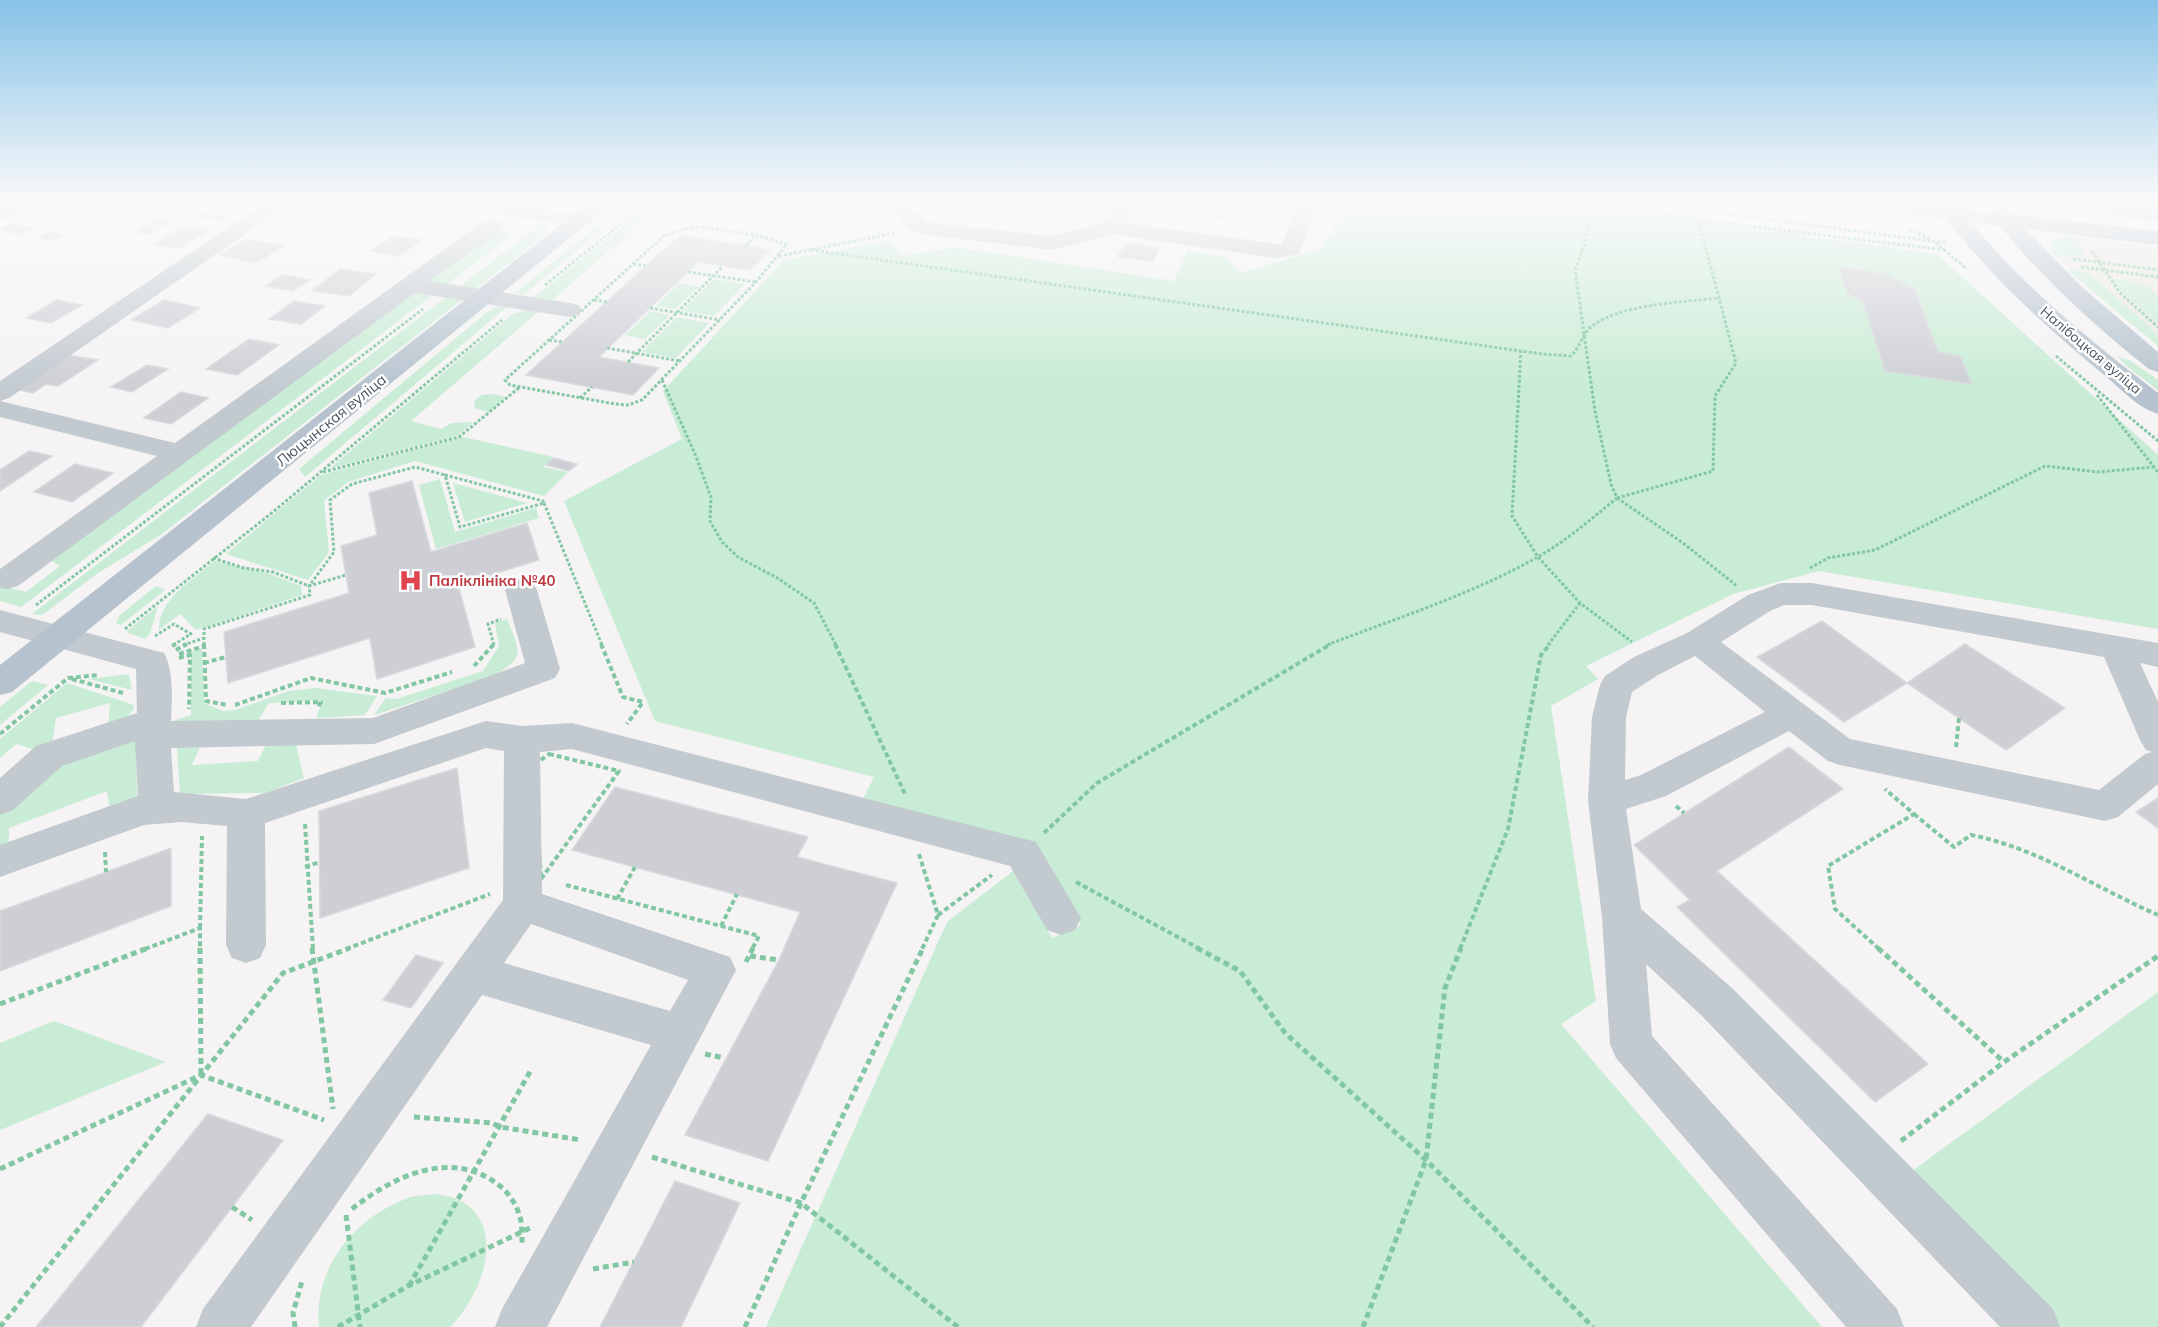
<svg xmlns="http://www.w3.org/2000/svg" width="2158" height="1327" viewBox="0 0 2158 1327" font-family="Mulish,sans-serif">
<rect width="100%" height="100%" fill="#f5f3f3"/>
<polygon fill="#eae8e2" points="2076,236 2158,247 2158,346 2054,255 2050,244 2052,240"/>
<g fill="#c8ecd5">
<polygon points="624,204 633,204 523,295 516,293"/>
<polygon points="651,204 664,204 552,300 534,297"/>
<path d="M698 204H729L725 206 730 213 738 214C724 223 707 217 692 215Z"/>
<polygon points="1347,204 1570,204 1937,254 2158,455 2158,629 1819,571 1733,594 1586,666 1598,679 1551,706 1596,1001 1561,1024 1822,1327 766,1327 947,922 1013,871 1052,938 1081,925 1037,851 863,799 874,777 655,721 564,501 682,439 663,391 784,260 888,241 902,256 955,247 1174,281 1187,251 1225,256 1241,273 1323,248"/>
<polygon points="544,222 547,226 546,234 162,534 98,573 42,615 32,614"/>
<polygon points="495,229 516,232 21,607 0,601 0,585 26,592 60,566 52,561 55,555"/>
<polygon points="2076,236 2084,257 2054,255 2050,244 2052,240"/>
<polygon points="2066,269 2090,273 2158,335 2158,346"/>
<polygon points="2111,278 2148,286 2158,298 2158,323 2121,292"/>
<polygon points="714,279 745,284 714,316 682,311"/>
<polygon points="680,283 699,287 675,309 656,306"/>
<polygon points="508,306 305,477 299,469 486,313 495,307"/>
<polygon points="528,309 538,312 411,421 441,429 452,423 473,422 457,436 330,468 513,314"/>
<polygon points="651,311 670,315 645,339 625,335"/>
<polygon points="677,317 709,323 676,358 642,352"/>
<polygon points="2117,356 2131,361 2158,380 2158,390 2125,365"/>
<polygon points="493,394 505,397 489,412 474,408 475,400 482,395"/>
<polygon points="463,437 554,457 543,467 568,472 544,496 415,461 348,482 324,501 329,552 308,580 226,554 321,475"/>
<polygon points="440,479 455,532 536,508 539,518 436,549 419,485"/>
<polygon points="453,483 527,503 465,522"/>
<path d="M215 561 270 574 301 586 302 595 196 630 180 614 159 630C158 599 194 579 215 561Z"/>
<polygon points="156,586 165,590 121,625 116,623 120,615"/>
<polygon points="158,606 150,634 145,639 126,632"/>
<path d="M507 619C521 654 526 657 491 677L374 715 386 698 396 699 483 671 499 646 495 623Z"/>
<polygon points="202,648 204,703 223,711 235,710 289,691 315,688 377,696 365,715 316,718 323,700 269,703 257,722 170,722 191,715 191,652"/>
<polygon points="129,674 132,690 88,679"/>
<polygon points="32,681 48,685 0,725 0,707"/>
<polygon points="67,683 134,705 134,709 127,717 108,728 110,703 56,718 52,744 39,751 16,744 0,758 0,739"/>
<polygon points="136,740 137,796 124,807 110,811 107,791 9,828 9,850 0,853 0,814 52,766"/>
<polygon points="295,741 304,778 265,793 180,794 177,747 201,745 192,765 258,761 267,743"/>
<polygon points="2158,992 2158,1327 2059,1327 1908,1174"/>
<polygon points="54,1021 166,1062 0,1130 0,1043"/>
<path d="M438 1194C445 1196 455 1197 461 1201 509 1229 480 1297 450 1327H319C313 1268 355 1216 411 1197 419 1195 429 1195 438 1194Z"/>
</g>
<g fill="#cdcfd4" stroke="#d8d9dd" stroke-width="1.5">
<polygon points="216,204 218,204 243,208 221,221 194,217"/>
<polygon points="1130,204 1233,204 1228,219 1128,209"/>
<polygon points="157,219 172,221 149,234 135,232"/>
<polygon points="11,223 35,228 21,235 0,230 0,228"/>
<polygon points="184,226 208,231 179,248 154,244"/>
<polygon points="54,231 62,236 47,241 39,237"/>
<polygon points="680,235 770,250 750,270 698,262 599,357 659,368 633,395 526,375"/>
<polygon points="394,236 422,240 399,256 371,251"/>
<polygon points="246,239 283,246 256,263 220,255"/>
<polygon points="1125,243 1159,248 1153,261 1118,257"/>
<polygon points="1839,267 1883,273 1915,289 1938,352 1960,356 1972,384 1885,371 1863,302 1847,293"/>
<polygon points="340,269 376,274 349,296 312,291"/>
<polygon points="283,275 310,280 293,291 265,286"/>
<polygon points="57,300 82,305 51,323 26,318"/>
<polygon points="164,300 200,308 168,328 131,320"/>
<polygon points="294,301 325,306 301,324 269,319"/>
<polygon points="249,339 279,345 237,375 206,369"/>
<polygon points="67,355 98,360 58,386 46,384 33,393 14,389"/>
<polygon points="147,365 168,369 132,392 111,387"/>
<polygon points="181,392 208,398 171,424 144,418"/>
<polygon points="29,451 52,456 0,491 0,470"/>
<polygon points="554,458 577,464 569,471 546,465"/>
<polygon points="75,464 113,473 72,502 34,492"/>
<polygon points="412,481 431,552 527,523 539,560 458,585 475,647 377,679 370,638 228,683 224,632 349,593 341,546 377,535 369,493"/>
<polygon points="1822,621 1907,683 1844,722 1757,657"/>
<polygon points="1965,644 2065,708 2006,750 1907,683"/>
<polygon points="1789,747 1843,789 1717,871 1928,1064 1875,1102 1677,907 1690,900 1634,845"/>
<polygon points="457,768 469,868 320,918 319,811"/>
<polygon points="615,787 808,837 797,857 897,883 768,1161 685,1135 779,960 800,912 572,850"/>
<polygon points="2158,798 2158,828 2136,812"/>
<polygon points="171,848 171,906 0,971 0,911"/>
<polygon points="416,955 443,963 411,1008 383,1000"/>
<polygon points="208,1114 283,1140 141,1327 36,1327"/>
<polygon points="675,1181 740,1203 681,1327 600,1327"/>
</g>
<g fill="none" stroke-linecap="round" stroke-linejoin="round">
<g stroke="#82c7a4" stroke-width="3" stroke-dasharray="3 2" stroke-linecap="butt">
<polyline points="396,204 430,210"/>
<polyline points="1595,204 1698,220 1945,250"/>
<polyline points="1650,204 1947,243"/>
<polyline points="994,215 1010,211 1006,204"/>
<polygon points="701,227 755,235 787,244 756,282 642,400 628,405 615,404 510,385 505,380 664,236 688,228"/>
<polyline points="1909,229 1930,239"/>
<polyline points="1936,243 1967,269"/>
<polyline points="746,246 755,235"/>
<path d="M811 250 1542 354 1571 356C1580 347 1583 333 1592 326 1621 304 1683 302 1719 298L1698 220"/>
<polyline points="2092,251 2120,293 2158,327"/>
<polyline points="779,256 895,233"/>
<polyline points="2073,259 2158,270"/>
<polyline points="633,264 646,266"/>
<polyline points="2081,267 2158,277"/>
<polyline points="688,272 756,282"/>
<polyline points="545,285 646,204"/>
<polyline points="594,300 607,302"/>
<polyline points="650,308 720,320"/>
<polyline points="549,340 563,342"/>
<polyline points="607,348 680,361"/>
<polyline points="1521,350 1512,516 1538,557 1580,603 1632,642"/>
<polyline points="2056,356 2158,441"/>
<polyline points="628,362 723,266"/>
<polyline points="662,380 695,454 711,497 710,521 722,542 738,557 779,579 814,603 836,645"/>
<polyline points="2097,395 2158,472"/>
<polyline points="580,398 592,387"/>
<polyline points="323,472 459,437 520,387"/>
<polygon points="445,475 543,501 544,503 460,527"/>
<polyline points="1617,498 1713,471 1715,396 1736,363 1719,298"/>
<polyline points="1617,498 1683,543 1737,586"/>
<polyline points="544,503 602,645"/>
<polyline points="213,558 244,568 273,572 309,586 346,575"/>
<polyline points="1810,568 1828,558 1875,550 2045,466 2098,472 2155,467"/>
<polyline points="36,605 423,309"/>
<polyline points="125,629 273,512 502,320"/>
<polyline points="155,636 174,624 191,634 173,645"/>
<polyline points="183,645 204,638"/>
<polyline points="204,645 204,629 310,595 309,586 334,552 330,500 352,484 415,467 445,475"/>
<polyline points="494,645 488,624 501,619"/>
<path d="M1327 645C1397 618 1470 595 1536 558 1565 542 1591 519 1617 498L1611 484 1595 411 1575 270 1585 243 1592 204"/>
<polyline points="1548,645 1580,603"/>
</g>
<g stroke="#82c7a4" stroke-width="4" stroke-dasharray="5 3" stroke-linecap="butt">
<polyline points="204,644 206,701 227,705"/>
<polyline points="601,644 623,697 643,702 627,724"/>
<polyline points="835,644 905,794"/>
<polyline points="172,646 176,644"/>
<polyline points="176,650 187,644"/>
<polyline points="179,654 204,646"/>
<polyline points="179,658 190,655 189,709"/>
<polyline points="204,663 226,657"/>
<polyline points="474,666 494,644"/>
<polyline points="72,679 123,693"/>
<polyline points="281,703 321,702 318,707"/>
<polyline points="235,705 311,678 385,693 452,672"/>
<polyline points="0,734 68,678 99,675"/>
<polyline points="1956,747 1959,718"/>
<polygon points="549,754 619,771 541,879 534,765"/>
<polyline points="1676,806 1684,813"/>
<path d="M1914 814 1954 847 1971 835C2038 848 2096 888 2158 915"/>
<polyline points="305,824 313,949"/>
<polyline points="1044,833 1097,783 1331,644"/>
<polyline points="105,852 106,872"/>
<polyline points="919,854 938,915 922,949"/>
<polyline points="305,867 320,862"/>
<polyline points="1076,882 1200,949"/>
<polyline points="566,885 759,936 752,949"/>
<polyline points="617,899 635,867"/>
<polyline points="938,915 992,875"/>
<polyline points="721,926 737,894"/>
<polyline points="200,928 202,836"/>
<polyline points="145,949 200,928 200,949"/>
<polyline points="346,949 490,894"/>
<polyline points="1460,949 1508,829 1541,655 1550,644"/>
<polyline points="1879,949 1835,909 1828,866 1914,814 1885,789"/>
</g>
<g stroke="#82c7a4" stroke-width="5" stroke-dasharray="6 4" stroke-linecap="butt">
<polyline points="200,948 201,1074"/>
<polyline points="312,948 333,1109"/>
<polyline points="1197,948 1240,971 1285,1033 1426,1160 1593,1327"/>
<polyline points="1878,948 2004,1062"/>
<polyline points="750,956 779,960"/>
<polyline points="746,962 753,948"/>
<polyline points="0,1004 148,948"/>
<polyline points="705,1054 724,1058"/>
<polyline points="414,1117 492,1123 500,1127 581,1140"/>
<polyline points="1901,1141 2004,1062 2158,956"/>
<polyline points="652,1157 801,1203 958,1327"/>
<polyline points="0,1169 201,1075 324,1120"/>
<polyline points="232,1207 252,1220"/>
<path d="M352 1209C392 1177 449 1149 496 1183 508 1191 518 1206 521 1221 522 1228 522 1237 522 1244"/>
<polyline points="346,1215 360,1327"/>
<polyline points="593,1269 634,1262"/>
<polyline points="409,1286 531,1070"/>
<polyline points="0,1327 283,973 350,948"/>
<polyline points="295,1327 293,1313 302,1281"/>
<polyline points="338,1327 408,1286 532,1227"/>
<polyline points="745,1327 801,1203 923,948"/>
<polyline points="1363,1327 1426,1160 1445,988 1461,948"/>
</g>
<g fill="#c2cad0" fill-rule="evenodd">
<polygon points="8,204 37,204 34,208 0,221 0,207"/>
<polygon points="263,204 288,204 9,398 0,401 0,381"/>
<polygon points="440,204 509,204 583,213 591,214 594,219 591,224 583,225 450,210 443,208"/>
<polygon points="887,204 909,204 926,222 1052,236 1103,223 1115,204 1136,204 1125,223 1277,244 1282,244 1297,204 1318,204 1299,254 1277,258 1111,234 1052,250 929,235 911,232"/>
<polygon points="492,220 500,221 503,226 500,231 430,281 570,303 578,305 582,310 578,315 570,317 415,293 18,586 7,589 0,588 0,569 157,456 0,417 0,401 175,443 484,221"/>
<path d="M521 579 532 582 537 590 560 669 555 678 374 744 171 748 174 792 246 799 486 721 522 726 572 723 1036 842 1081 918 1075 930 1061 935 1047 930 1010 866 572 749 540 752 542 894 730 957 736 970 547 1327H495L502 1309 651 1045 482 995 251 1327H196L203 1309 503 900 504 751 486 748 265 823 266 945 260 958 246 963 232 958 226 945 227 826 181 822 144 825 0 877V845L138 796 135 741 62 766 13 810 0 815V778L36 746 137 713 136 669 0 632V610L164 653C174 671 172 700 171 721L373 718 525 663 505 590 510 582ZM531 924 688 980 670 1011 504 963Z"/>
<path d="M1781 583H1812L2158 643V667L2140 663 2158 702V784L2118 817 2105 821 1840 765 1828 761 1789 731 1666 796 1626 809 1641 909 1732 988 2053 1309 2060 1327H2000L1702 1016 1646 964 1652 1036 1897 1309 1904 1327H1846L1616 1058 1610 1044 1602 917 1588 801 1592 717 1600 685 1605 676 1634 657 1687 633 1748 595ZM1784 605H1812L2104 657 2140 740 2146 750 2152 752 2145 754 2099 790 1850 739 1721 642 1770 611ZM1695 656 1765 712 1641 775 1625 780 1626 717 1632 692 1658 675Z"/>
</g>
<g fill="#b6c3ce" fill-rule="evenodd">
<polygon points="587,204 611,204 12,692 0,695 0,665"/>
<path d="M1862 204H1956L1959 208 1991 212 1994 209C2003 206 2007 207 2013 214L2158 231V245L2025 229 2083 288 2158 352V372L2149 369C2095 326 2044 280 2000 226L1971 222C2024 288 2092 342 2158 393V414C2140 409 2124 392 2110 380 2050 331 1994 280 1946 219L1872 210 1865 208Z"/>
<polygon points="2058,204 2123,204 2158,209 2158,221 2068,210 2061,208"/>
</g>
</g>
<linearGradient id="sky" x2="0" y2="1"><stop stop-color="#88c2e7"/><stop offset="0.52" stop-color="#fafafa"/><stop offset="1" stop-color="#fafafa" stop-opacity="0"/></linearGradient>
<rect width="2158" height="390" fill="url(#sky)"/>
<defs>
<symbol id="hospital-bare" viewBox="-9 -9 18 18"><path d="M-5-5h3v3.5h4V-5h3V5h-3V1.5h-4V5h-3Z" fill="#e0444e" stroke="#fff" stroke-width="2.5" paint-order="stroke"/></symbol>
</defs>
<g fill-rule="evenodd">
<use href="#hospital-bare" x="394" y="564" width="33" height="33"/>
</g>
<g text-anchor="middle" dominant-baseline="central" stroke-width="5" stroke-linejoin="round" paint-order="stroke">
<g font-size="14" fill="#4c565f" stroke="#fff">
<text transform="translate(2091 350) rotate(40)">Налібоцкая вуліца</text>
</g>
<g font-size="15" fill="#4c565f" stroke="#fff">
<text transform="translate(331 420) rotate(-39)">Люцынская вуліца</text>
</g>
<g font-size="15" font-weight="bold" fill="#be3a42" stroke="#fff" text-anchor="start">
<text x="429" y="580">Паліклініка №40</text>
</g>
</g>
</svg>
